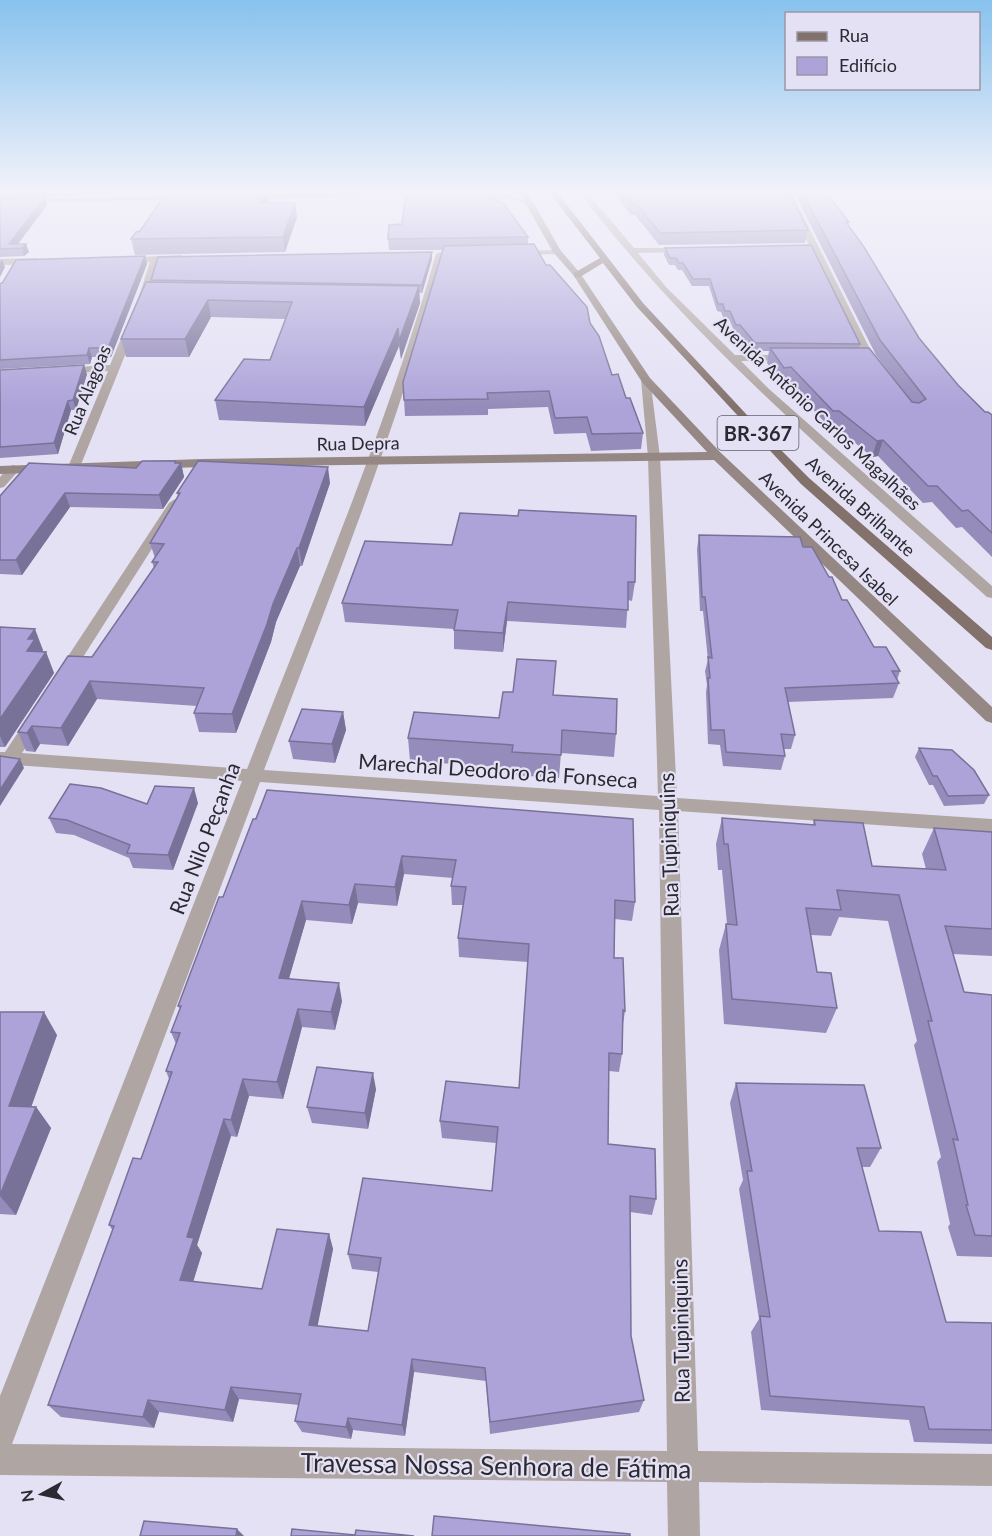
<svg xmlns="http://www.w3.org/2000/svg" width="992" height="1536" viewBox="0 0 992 1536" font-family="Lato,sans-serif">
<rect width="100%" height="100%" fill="#e4e1f5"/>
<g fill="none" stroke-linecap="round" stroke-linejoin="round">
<g fill="#afa5a2" fill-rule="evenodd">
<polygon points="421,192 434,194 430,196 245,199 241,197 245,195"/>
<polygon points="463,192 508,194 533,204 529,206 507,198 461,196"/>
<path d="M579 192H587L634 248H692L693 250 689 252 638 253 666 287 735 355H796V359L792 360 741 361 769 389 992 586V598L987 597C844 468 696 345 579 192Z"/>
<polygon points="783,192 791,192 874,357 882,368 881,370 873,370 864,357"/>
<polygon points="190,196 187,200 0,203 0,199"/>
<polygon points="560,250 560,254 557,254 515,255 511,253 515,251"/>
<path d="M440 252 444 254C398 430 328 600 264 770L658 796 648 457 641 380 642 378H650L660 457 677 798 992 819V833L678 811 698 1451 992 1454V1486L699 1482 700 1536H668L667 1482 0 1475V1396L242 781 0 764V752H5L29 716H41L44 720 22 753 247 769C313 599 386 430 436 254ZM260 782 659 810 667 1451 12 1444Z"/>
<polygon points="181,255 185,258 184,260 159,261 150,293 80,467 78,470 70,470 68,467 108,371 61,374 56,371 61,368 110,365 140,293 150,262 122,263 119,262 119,258"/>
<polygon points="0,259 37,258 41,261 37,264 0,265"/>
<polygon points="14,465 20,469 4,487 0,488 0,477 10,466"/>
<polygon points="175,499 181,503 71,676 63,681 57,680 55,676 169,503"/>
</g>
<polygon fill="#958783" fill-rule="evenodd" points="519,192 527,192 561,251 580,273 650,378 721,453 992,707 992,723 986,721 714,460 202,467 0,474 0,466 202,459 707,452 642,382 574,276 553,252"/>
<polygon fill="#83716c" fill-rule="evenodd" points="549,192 557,192 643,303 759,428 809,478 992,637 992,650 986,648 801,484 637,307 603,263 580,277 574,277 574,273 600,258"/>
</g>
<g fill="#958cbb" fill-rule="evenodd">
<polygon points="0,192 90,192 87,195 0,197"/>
<polygon points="167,192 268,192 269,203 297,217 285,252 135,255 131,239 140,231"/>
<polygon points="613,192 789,192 808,230 805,243 659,245 635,215 631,215"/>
<polygon points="794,192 826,192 849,222 848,225 919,338 958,385 985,412 992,415 992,557 962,527 956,528 932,502 923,503 878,456 872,457 835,426 829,427 788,382 781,383 767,363 769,351 753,351 739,333 735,333 729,319 724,319 721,312 717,311 709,286 692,286 682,270 678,270 675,265 669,265 664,255 665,248 860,344 859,348 906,395 876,355"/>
<polygon points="0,198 47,205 18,244 29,252 24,256 0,257"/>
<polygon points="528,237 528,244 546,265 590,323 612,375 626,398 643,433 641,449 591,451 586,433 554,434 548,407 488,409 488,415 405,416 403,382 443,250 389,250 388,239"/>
<polygon points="145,256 147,264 111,357 92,357 90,364 0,369 0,284"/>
<polygon points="432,259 422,293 419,293 420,303 401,359 399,346 365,426 219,420 215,400 270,360 286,319 211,317 189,357 126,357 121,339 152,282 151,280"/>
<polygon points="0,370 87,374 76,410 71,410 58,454 0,458"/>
<polygon points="176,463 181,463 184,477 163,509 70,507 22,575 0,574 0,496 136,468"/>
<polygon points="330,483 302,566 300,566 276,622 271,642 236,733 199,732 194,713 197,706 97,699 68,746 40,744 35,752 26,751 18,732 92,657 154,568 152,562 155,558 150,543 178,497 177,493"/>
<polygon points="699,535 803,547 842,600 874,647 900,671 897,680 899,683 893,698 788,702 795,735 791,749 784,749 785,756 781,770 723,766 720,745 708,744 706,692 707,685 705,671 708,660 703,611 700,611 697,549"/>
<polygon points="365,541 635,582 632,601 628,600 626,628 507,621 503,652 454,649 454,629 345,622 342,603"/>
<polygon points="0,627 43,650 42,652 46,652 54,673 5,747 0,747"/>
<polygon points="554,695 616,734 614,757 561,753 559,778 512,775 512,768 410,761 408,738 499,718"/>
<polygon points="343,712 346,730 335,763 293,759 289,741"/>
<polygon points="919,748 989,795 984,804 944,806 933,785 929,785 915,757"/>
<path d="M267 790 635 902 632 921 615 919 614 958 625 1011 623 1024 622 1054 619 1072 609 1071 608 1144 656 1199 652 1215 630 1212 631 1336 644 1400 639 1412 490 1434 486 1381 414 1372 405 1436 353 1430 351 1439 302 1432 295 1421 299 1405 239 1399 233 1422 159 1412 154 1428 61 1417 48 1405 113 1231 109 1225 141 1159 169 1079 166 1071 176 1044 171 1032 180 1009 178 1006ZM404 874 453 878 451 886 452 905H463L458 938 459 957 528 962 519 1088 440 1121 442 1138 496 1143 492 1191 348 1254 352 1269 378 1272 368 1331 317 1326 333 1249 329 1234 262 1289 193 1282 202 1253 197 1245 231 1136 237 1137 249 1096 283 1099 302 1027 335 1030 342 1001 289 978 306 920 352 924 358 903 397 906Z"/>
<polygon points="198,803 173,870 133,868 129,858 74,835 56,833 49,818 147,804"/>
<polygon points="722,818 813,825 814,820 872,866 926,869 922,854 934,828 992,832 992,956 953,954 964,992 992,995 992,1257 957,1256 948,1227 950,1224 937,1162 941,1157 914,1045 917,1041 888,921 839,917 831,936 811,935 817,972 837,1008 826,1033 724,1024 719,950 726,924 727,924 722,870 718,870 716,844"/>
<polygon points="0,1012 57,1035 31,1107 36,1107 51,1128 16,1215 0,1214"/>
<polygon points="736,1083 881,1148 870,1167 862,1167 879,1231 946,1322 992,1323 992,1444 914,1442 909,1420 761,1410 751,1332 759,1319 739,1189 743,1180 730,1103"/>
<polygon points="376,1089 368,1129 312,1123 307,1107"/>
</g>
<g fill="#797298">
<polygon points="265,192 268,192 269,202 263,218 261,203"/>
<polygon points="45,197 47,205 14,249 9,244"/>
<polygon points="295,203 297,217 285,252 283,237"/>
<polygon points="26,244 29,252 24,256 22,248"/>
<polygon points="432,252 432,259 422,293 422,285"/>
<polygon points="145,256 147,264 111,357 108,348"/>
<polygon points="2,259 5,267 0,277 0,263"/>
<polygon points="419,286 420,303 401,359 399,341"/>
<polygon points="208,300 211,317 189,357 185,339"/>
<polygon points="398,328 399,346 365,426 364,407"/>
<polygon points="89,348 92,357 90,364 87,355"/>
<polygon points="84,365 87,374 76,410 73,400"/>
<polygon points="68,401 71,410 58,454 54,443"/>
<polygon points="883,440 878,456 872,457 877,441"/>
<polygon points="175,461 177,469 181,463 184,477 163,509 159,495"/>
<polygon points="328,467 330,483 302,566 299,548"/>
<polygon points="65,493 70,507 22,575 16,560"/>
<polygon points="297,548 300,566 276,622 271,642 236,733 232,714 273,604"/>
<polygon points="508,602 507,621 503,652 503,633"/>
<polygon points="35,629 43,650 41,654 46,652 54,673 5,747 0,736 0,719 27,651 28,639"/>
<polygon points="90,681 97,699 68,746 61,728"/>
<polygon points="343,712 346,730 335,763 332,744"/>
<polygon points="32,726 40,744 35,752 27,733"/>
<polygon points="20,759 24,768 0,806 0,790"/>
<polygon points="194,788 198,803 173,870 168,855"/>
<polygon points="402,856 404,874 397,906 395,887"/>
<polygon points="355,884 358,903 352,924 349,905"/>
<polygon points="302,901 306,920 284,996 279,978"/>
<polygon points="339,983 342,1001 335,1030 331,1012"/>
<polygon points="298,1009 302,1027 283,1099 277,1082"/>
<polygon points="44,1012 57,1035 24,1127 9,1106"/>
<polygon points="373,1073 376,1089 368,1129 365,1113"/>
<polygon points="243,1079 249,1096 237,1137 231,1120"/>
<polygon points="36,1107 51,1128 16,1215 0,1196"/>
<polygon points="224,1119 231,1136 197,1245 202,1253 189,1295 180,1280 187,1237"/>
<polygon points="329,1234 333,1249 315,1339 309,1325"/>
<polygon points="412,1359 414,1372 405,1436 402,1425"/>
<polygon points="231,1387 239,1399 233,1422 225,1410"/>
<polygon points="148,1400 159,1412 154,1428 143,1417"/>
<polygon points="348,1418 353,1430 351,1439 346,1427"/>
<polygon points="237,1529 244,1536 236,1536"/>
</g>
<g fill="#ada3d9" stroke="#797298" stroke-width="1.5" fill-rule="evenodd">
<polygon points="167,192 265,192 261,203 295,203 283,237 131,239 136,232 140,231"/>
<polygon points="406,192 485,192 504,204 528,237 388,239 389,225 402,224"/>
<polygon points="623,192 789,192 808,230 660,233 636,203 632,204"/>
<polygon points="802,192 826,192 849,222 846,222 864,247 919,338 958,385 985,412 988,412 992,415 992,533 968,510 962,511 937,486 928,486 883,440 877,441 839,411 833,411 791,367 784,368 770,348 869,348 912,402 919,403 926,399 880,340"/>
<polygon points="45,197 9,244 26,244 22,248 0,249 0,198"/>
<polygon points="534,244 546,265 550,265 587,307 590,323 599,336 612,375 618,374 626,398 630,398 643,433 592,434 587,417 555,418 549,391 487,393 488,399 404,400 403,382 444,246"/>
<polygon points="811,245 860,344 755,343 740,325 736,325 730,311 725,311 723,304 718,304 710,279 693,279 683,263 679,263 676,258 670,258 665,248"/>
<polygon points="432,252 422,285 151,280 158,257"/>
<polygon points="145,256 108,348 89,348 87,355 0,360 0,284 3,282 16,260"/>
<polygon points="146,282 419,286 399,341 398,328 364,407 215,400 244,359 270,360 292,302 208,300 185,339 121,339"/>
<polygon points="84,365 73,400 68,401 54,443 0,447 0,370"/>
<polygon points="142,461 175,461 175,463 181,463 159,495 65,493 16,560 0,560 0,496 29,463 136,468"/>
<polygon points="198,461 328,467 299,548 297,548 273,604 267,624 232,714 194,713 204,688 90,681 61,728 32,726 27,733 18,732 68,656 92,657 158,562 152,562 164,544 150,543 180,493 177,493"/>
<polygon points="519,510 636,516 635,582 628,582 628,610 508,602 503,633 454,630 458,610 342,603 365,541 452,545 460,513 518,516"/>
<polygon points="699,535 800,537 803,547 812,547 829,577 832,577 842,600 847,600 874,647 886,647 900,671 892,671 899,683 785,688 795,735 781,734 785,756 726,752 724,730 711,730 708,678 710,678 708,657 712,658 705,597 702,597"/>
<polygon points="0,627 35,629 28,639 35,639 27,651 46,652 0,719"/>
<polygon points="517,659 556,661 553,695 617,699 616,734 562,730 561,755 512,752 513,745 408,738 414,712 499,718 503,692 513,692"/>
<polygon points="302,709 343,712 332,744 289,741"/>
<polygon points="919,748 952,750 974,770 989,795 948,796 937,776 933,776"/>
<polygon points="0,756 20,759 0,790"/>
<polygon points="70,784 101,788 147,804 155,786 194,788 168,855 127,853 130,845 67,820 49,818"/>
<path d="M267 790 633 819 635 902 615 900 614 958H623L625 1011 623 1010 622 1054 609 1053 608 1144 655 1149 656 1199 630 1196 631 1336 644 1400 490 1422 485 1368 412 1359 402 1425 348 1418 346 1427 295 1421 301 1394 231 1387 225 1410 148 1400 143 1417 48 1405 114 1226 109 1225 133 1158 141 1159 172 1072 166 1071 180 1033 171 1032 181 1006H178L219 897H223L253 819H256ZM402 856 456 860 451 886 466 887 458 938 529 944 519 1088 446 1081 440 1121 498 1127 492 1191 363 1178 348 1254 381 1258 368 1331 309 1325 329 1234 277 1229 262 1289 180 1280 194 1238 187 1237 224 1119 231 1120 243 1079 277 1082 298 1009 331 1012 339 983 279 978 302 901 349 905 355 884 395 887Z"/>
<polygon points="722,818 815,825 814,820 863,823 872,866 946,870 934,828 992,832 992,929 945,926 964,992 992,995 992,1236 975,1235 966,1205 968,1205 953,1139 958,1140 928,1021 932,1021 899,895 837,890 841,910 806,908 817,972 831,973 837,1008 732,999 726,924 737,925 728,844 724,844"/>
<polygon points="0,1012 44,1012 9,1106 36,1107 0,1195"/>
<polygon points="317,1067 373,1073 365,1113 307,1107"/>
<polygon points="736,1083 864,1085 881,1148 857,1148 879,1231 921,1232 946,1322 992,1323 992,1430 929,1429 924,1407 770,1396 760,1316 770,1317 747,1171 752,1171"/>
<polygon points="434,1516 630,1534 630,1536 432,1536"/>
<polygon points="144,1521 237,1529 236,1536 140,1536"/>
<polygon points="292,1529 355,1535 356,1530 414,1536 291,1536"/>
</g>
<linearGradient id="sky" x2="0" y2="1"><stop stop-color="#87c2ee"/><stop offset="0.47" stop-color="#f3f2fa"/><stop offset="1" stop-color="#f3f2fa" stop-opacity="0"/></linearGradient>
<rect width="992" height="407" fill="url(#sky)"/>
<g text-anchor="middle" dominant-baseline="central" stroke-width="4.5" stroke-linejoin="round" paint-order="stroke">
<g font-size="18" fill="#2b2931" stroke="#e4e1f5">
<text transform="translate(87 390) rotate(-68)">Rua Alagoas</text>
<text transform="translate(818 413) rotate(43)">Avenida Antônio Carlos Magalhães</text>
<text transform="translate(358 443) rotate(-1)">Rua Depra</text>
<text transform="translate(861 506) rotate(42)">Avenida Brilhante</text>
<text transform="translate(829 538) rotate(44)">Avenida Princesa Isabel</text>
</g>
<rect fill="#e4e1f5" stroke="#62606c" stroke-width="1.5" x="717.5" y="416" width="81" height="34" rx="4.5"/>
<g font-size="20" font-weight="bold" fill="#2b2931">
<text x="758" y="433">BR-367</text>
</g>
<g font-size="21" fill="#2b2931" stroke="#e4e1f5">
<text transform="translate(498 770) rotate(4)">Marechal Deodoro da Fonseca</text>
<text transform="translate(204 838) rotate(-69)">Rua Nilo Peçanha</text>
<text transform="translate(668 845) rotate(-92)">Rua Tupiniquins</text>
<text transform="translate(680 1331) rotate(-91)">Rua Tupiniquins</text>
</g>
<g font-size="26" fill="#2b2931" stroke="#e4e1f5">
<text transform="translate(496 1465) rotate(1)">Travessa Nossa Senhora de Fátima</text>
</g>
</g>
<rect x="785" y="12" width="195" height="78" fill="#e4e1f5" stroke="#9a97a7" stroke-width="1.5"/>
<rect x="797" y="32" width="30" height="9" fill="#83716c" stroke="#9a97a7" stroke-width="1.5"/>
<text x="839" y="42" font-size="18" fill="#2b2931">Rua</text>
<rect x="797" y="57" width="30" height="18" fill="#ada3d9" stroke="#9a97a7" stroke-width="1.5"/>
<text x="839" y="72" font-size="18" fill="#2b2931">Edifício</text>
<g transform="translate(42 1494) rotate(262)" stroke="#e4e1f5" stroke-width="4.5" paint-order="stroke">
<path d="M0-4.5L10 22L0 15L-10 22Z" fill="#2b2931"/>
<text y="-9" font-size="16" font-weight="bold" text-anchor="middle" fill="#2b2931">N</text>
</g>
</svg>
